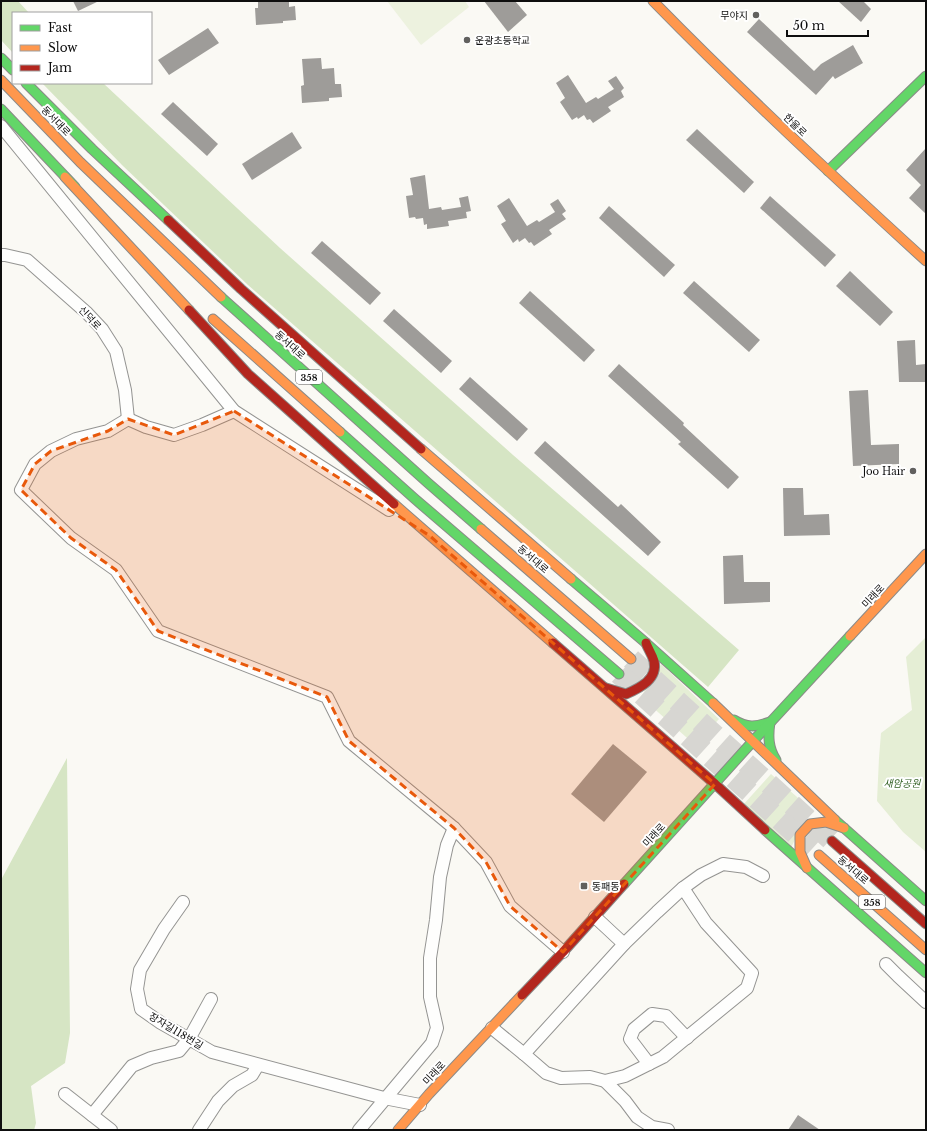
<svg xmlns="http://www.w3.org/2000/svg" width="927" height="1131" viewBox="0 0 927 1131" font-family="'Libre Baskerville','Noto Sans KR',serif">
<rect width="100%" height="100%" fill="#faf9f4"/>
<g fill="#e5eed5">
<polygon points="926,637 926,852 903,832 877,801 879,758 881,733 912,710 906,657"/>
<polygon points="661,664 719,719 695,745 641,697"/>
<polygon points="771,774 814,812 805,818 791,848 743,805"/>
</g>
<g fill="#d6e5c4">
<polygon points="1,1 18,1 29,13 13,13 13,53 1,40"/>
<polygon points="42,83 103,83 280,248 513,455 739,650 708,687 248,285 122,165"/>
<polygon points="67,758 70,1033 65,1063 31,1086 36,1123 34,1130 1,1130 1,880"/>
</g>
<polygon fill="#edf2df" points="387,1 465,1 469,7 421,45"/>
<g fill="#9e9c99">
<polygon points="73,1 99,1 78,11"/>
<polygon points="258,1 289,1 289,7 295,6 296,20 283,21 283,23 256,25 255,8 258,8"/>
<polygon points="484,1 515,1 527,15 508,32"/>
<polygon points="838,1 863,1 871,9 861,22"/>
<polygon points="759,19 814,71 821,64 853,45 863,63 835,79 833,76 816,95 747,32"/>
<polygon points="208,28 219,43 169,75 158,60"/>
<polygon points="321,58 322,69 334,68 335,84 341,84 342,97 329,98 329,101 302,103 301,86 304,85 302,59"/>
<polygon points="568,75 586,103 596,97 598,99 614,89 608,81 616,76 624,88 621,91 624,97 608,107 611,111 593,123 590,119 587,120 584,115 578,119 577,117 572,120 560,102 565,98 556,83"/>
<polygon points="173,102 218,144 207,156 161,114"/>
<polygon points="697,129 754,182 744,193 686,140"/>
<polygon points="292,132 302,148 252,180 242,164"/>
<polygon points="926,148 926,214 909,198 921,185 906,170"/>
<polygon points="425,175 429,209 441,207 442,210 461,207 459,198 468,196 471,211 466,212 467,218 448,221 449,226 427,229 427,224 424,225 423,218 416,219 415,217 409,218 406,196 413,195 410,178"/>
<polygon points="770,196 836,255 825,267 760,208"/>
<polygon points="509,198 527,226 537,220 539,222 555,212 550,204 558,199 566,211 562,214 566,219 549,230 552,234 534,246 531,242 529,243 525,238 519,242 518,239 513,243 501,224 506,221 497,206"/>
<polygon points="609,206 675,265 664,277 599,218"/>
<polygon points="322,241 381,293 370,305 311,253"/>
<polygon points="850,271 893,312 880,326 836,286"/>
<polygon points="694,281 760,340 749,352 683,293"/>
<polygon points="530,291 595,350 584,362 519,303"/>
<polygon points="394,309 452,361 441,373 383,321"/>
<polygon points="915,340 916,365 926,364 926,382 899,382 897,341"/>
<polygon points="619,364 684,423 683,425 739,477 728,489 678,444 681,442 608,376"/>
<polygon points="470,377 528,429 517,441 459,389"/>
<polygon points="868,390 871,445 899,444 899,464 853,466 849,391"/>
<polygon points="545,441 618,507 621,504 661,542 648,556 534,453"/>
<polygon points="783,488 803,488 804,515 829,514 830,535 784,536"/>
<polygon points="743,555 744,582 770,582 770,602 724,604 723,556"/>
<polygon points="613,744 647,772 604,822 571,794"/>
<polygon points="798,1115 820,1130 788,1130"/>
</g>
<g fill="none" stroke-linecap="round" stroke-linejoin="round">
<g stroke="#d7d6d2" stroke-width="21" stroke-dasharray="21 10" stroke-linecap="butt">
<polyline points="631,659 832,841"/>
<polyline points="619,674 812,849"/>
</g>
<defs>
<g id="street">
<polyline points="1,126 234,411 389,510"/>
<polyline points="1,255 5,255 27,260 87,313 102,329 116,351 125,390 128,419"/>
<polyline points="128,419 108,431 76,439 51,451 35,464 21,490 71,538 116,570 158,631 327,697 349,741 454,828 486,862 510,906 563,952"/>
<polyline points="128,419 146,427 174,435 202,425 234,411"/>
<polyline points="183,902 164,929 140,970 137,989 141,1009 161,1023 212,1052 384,1098 420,1105"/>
<polyline points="595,917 624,944"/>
<polyline points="886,964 898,976 926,1002"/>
<polyline points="492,1028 524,1054 546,1073 561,1078 590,1077 605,1081 625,1101 637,1117 652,1127 668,1130"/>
<polyline points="524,1054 624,944 657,912 683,888 701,875 723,864 746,867 763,876"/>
<polyline points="649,1064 630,1039 634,1029 652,1014 666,1016 687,1038"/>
<polyline points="605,1081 625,1076 663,1057 747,988 752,973 706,923 683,888"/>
<polyline points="65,1094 111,1130"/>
<polyline points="92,1115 132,1066 151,1058 179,1051 189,1039 211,999"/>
<polyline points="199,1130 218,1101 233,1086 252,1075 258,1065"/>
<polyline points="359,1130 432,1043 437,1028 430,997 430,958 436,920 440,877 447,845 454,828"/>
</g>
<g id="fast">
<polyline points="1,58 13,70"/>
<polyline points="26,83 92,149 168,220"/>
<polyline points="1,109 75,187"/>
<polyline points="828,171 926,76"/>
<polyline points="221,297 428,483 481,529"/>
<polyline points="340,432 415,499 619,674"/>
<polyline points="571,579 646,643 713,703"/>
<path d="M734 720C747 728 756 727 770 722 768 736 768 748 776 760"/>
<polyline points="835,820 926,901"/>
<polyline points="765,830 926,973"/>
<polyline points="624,884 754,740 850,636"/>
</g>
<g id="slow">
<path d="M653 1C741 91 833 176 926 261"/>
<polyline points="1,80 80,162 221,297"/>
<polyline points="65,177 189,310"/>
<polyline points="213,319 340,432"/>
<polyline points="421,449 571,579"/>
<polyline points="394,504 553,643"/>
<polyline points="481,529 631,659"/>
<polyline points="850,636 926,554"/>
<polyline points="713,703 835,820"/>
<polyline points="819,855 926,950"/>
<polyline points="807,868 800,852 800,835 810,824 826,822 844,828"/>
<polyline points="398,1130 429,1094 522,995"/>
</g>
<g id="jam">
<polyline points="168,220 241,289 421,449"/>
<polyline points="189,310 248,374 394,504"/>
<polyline points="553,643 715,784 765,830"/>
<path d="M606 688 626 694C640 688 658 679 654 661 652 654 648 649 646 643"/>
<polyline points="832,841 926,924"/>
<polyline points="522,995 563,952 624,884"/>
</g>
</defs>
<use href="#street" stroke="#949492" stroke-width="14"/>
<use href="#fast" stroke="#8b8a88" stroke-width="11"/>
<use href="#slow" stroke="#8b8a88" stroke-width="11"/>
<use href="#jam" stroke="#8b8a88" stroke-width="11"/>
<use href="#street" stroke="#fefefd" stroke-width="12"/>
<use href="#fast" stroke="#63d668" stroke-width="9"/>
<use href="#slow" stroke="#ff974d" stroke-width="9"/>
<use href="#jam" stroke="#b3261e" stroke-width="9"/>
</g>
<path fill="#e8590c" fill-opacity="0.2" stroke="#e8590c" stroke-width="3" stroke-dasharray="8 5" stroke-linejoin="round" d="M234 411 430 536 715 784 563 952 510 906 486 862 454 828 349 741 327 697 158 631 116 570 71 538 21 490 35 464 51 451 108 431 128 419 174 435Z"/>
<g fill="#61605e" stroke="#fff" stroke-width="1.5">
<circle cx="756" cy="15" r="4"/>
<circle cx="467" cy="40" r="4"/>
<circle cx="913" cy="471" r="4"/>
<rect x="580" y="882" width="8" height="8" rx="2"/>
</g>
<g text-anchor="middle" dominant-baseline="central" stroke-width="4" stroke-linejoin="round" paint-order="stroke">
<g fill="#fff" stroke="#565656" stroke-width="1">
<rect x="296" y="370" width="26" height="14" rx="3"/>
<rect x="859" y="895" width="26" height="14" rx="3"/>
</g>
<g font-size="9" font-weight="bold" fill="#0e0e0e">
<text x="309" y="377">358</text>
<text x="872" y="902">358</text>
</g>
<g font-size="10" fill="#0e0e0e" stroke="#fff" text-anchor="end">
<text x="748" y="15">무야지</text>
<text x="475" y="40" text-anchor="start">운광초등학교</text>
<text x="905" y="471">Joo Hair</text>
<text x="592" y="886" text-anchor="start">동패동</text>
</g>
<g font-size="10" fill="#0e0e0e" stroke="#fff">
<text transform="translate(56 121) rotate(46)">동서대로</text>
<text transform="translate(795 125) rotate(44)">한울로</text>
<text transform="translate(90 318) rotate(47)">신덕로</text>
<text transform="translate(290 345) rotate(42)">동서대로</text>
<text transform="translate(533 559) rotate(41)">동서대로</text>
<text transform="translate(873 596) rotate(-47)">미래로</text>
<text transform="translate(654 835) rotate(-48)">미래로</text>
<text transform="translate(853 870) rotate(41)">동서대로</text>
<text transform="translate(176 1031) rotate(31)">장자길118번길</text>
<text transform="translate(434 1073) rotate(-47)">미래로</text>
</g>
<g font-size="10" font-style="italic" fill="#326024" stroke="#fff">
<text x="902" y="783">새암공원</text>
</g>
</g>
<rect width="927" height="1131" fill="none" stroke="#0e0e0e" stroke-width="4"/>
<rect x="12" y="12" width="140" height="72" fill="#ffffff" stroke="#9f9f9f"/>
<rect x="20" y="25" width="20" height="6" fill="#63d668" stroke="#9f9f9f"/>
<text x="48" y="32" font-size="12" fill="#0e0e0e">Fast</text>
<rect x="20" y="45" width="20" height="6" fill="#ff974d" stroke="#9f9f9f"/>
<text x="48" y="52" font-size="12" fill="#0e0e0e">Slow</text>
<rect x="20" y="65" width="20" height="6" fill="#b3261e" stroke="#9f9f9f"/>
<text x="48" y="72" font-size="12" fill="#0e0e0e">Jam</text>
<path d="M787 30v6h81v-6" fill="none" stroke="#0e0e0e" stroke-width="2"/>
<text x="793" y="30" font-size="12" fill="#0e0e0e" stroke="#ffffff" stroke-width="3" paint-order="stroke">50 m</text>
</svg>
